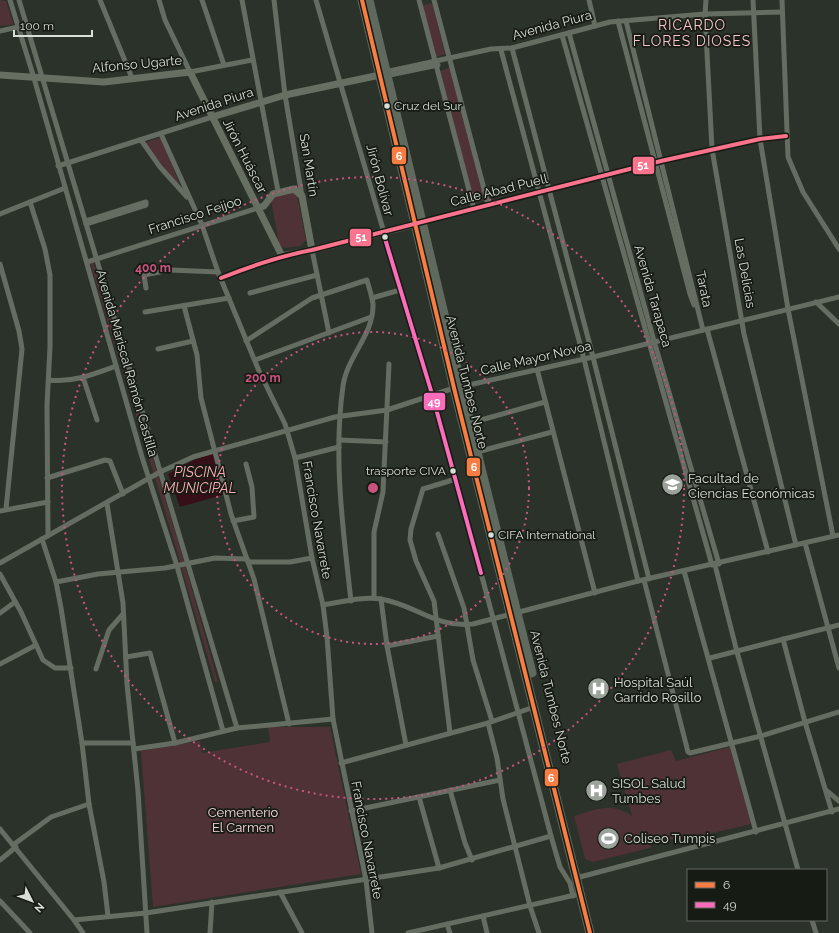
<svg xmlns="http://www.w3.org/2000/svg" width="839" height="933" viewBox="0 0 839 933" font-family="Raleway,sans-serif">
<rect width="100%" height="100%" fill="#2b322a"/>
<g fill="#4e3235">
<polygon points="0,0 6,1 13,23 11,25 0,26"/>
<polygon points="431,3 433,6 445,54 436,57 422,6"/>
<polygon points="450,67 485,199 477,203 474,201 440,71"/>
<polygon points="161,137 179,183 178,185 145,143"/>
<polygon points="293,191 297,196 306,240 300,246 284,248 279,244 271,200 272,198"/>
<polygon points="93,261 185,564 181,565 90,262"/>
<polygon points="185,565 218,682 215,682 181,566"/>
<polygon points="268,727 330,727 361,874 153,907 141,751 200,741 202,753 270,742"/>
<path d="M730 747 751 824 696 837 694 834 652 844 650 848 593 862 585 859 574 816C596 810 611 801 632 816L617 764 671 750 676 761Z"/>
</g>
<polygon fill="#360f18" points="215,453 226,494 180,507 168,474 196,459"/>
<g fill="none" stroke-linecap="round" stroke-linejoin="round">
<g stroke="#656d62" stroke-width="5">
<polyline points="10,0 34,78 142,457 177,566 223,731"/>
<polyline points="19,0 237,728"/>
<polyline points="100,0 132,78"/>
<polyline points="159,0 165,20 190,72 252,60"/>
<polyline points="202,0 224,65"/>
<polyline points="242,0 278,191"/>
<polyline points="274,0 285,95 302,196"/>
<polyline points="316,0 456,479 551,836 560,867 570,883 573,896"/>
<polyline points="419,0 474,209"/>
<polyline points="434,0 488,204"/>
<polyline points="589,0 595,26"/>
<polyline points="706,0 705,14 712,149 744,334 796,545"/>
<polyline points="753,0 760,139 788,309 833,536"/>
<polyline points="782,0 788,157 803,192 839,249"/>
<polyline points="618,21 690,294 694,305"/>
<polyline points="626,21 703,330"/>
<polyline points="0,31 18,27"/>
<polyline points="569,33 654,341 719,564"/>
<polyline points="562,35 712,565"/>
<polyline points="512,48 593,357 649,579"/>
<polyline points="501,50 584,359 638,581"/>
<polyline points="385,72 491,49 512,48 610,22 705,14 782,12"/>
<polyline points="385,76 438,65"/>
<polyline points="161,134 202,225 218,272 259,371 285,424 295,458 312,558 323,605 327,637 333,719 366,880 372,933"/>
<polyline points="141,140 160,167 187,197"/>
<polyline points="58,166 212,117"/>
<polyline points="30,202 45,249 50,275 50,347 47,405 48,536"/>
<polyline points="0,214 65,188"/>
<polyline points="86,221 146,202 146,205 86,224"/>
<polyline points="422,222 661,161 760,139 786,136"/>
<polyline points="312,250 329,333"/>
<polyline points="87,262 258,208"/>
<polyline points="0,264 19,331 22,349 6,509"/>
<polyline points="221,278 255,264 282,256"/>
<polyline points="146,288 144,275 170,270 218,272"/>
<polyline points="250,293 317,275"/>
<polyline points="372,298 400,290"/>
<polyline points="816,302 839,324"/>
<polyline points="184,306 197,355 201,398 231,514 254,579 289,724"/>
<polyline points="145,312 229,298"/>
<polyline points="707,329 768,552"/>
<path d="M246 341 312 298 367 280C369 288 372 296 373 304 374 335 347 356 343 386 333 457 343 529 351 601"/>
<polyline points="158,349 193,341"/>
<polyline points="255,360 371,317"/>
<polyline points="537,369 595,593"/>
<polyline points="83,377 97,420"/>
<path d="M49 380C72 383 94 374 116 366"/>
<polyline points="470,423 545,402"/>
<polyline points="339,440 386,442"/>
<polyline points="477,452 552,432"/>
<polyline points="295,458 339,447"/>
<polyline points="47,478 105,460 110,461 123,494"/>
<polyline points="107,504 123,603 127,684 138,791 147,933"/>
<polyline points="0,511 48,502"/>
<polyline points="233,521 254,517 252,487 246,464"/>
<polyline points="438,534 464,608 473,660 492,721"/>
<polyline points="42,539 56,582 61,608 82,743 89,804 104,882 108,916"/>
<polyline points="805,543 839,668"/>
<polyline points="248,562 290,562 312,558"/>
<polyline points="0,563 160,472 193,457 335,417 387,410 451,389 593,357 839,297"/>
<polyline points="715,565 737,652 798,870"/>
<polyline points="684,571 756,832"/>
<polyline points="0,574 21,612 43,660 55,668 71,668"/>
<polyline points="644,580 688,752 690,753 761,736 839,712"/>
<polyline points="56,582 98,574 165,568 215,558 247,559"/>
<polyline points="374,598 374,532 383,492 389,364"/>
<polyline points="381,599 387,646 406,745"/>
<path d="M323 605C341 602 363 596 381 599 416 605 435 628 473 624L638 581 839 535"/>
<polyline points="0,613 15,602"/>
<polyline points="783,639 805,722 832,812"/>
<polyline points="387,646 438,636"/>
<polyline points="126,657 150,653 175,743"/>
<polyline points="710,658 839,625"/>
<polyline points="0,664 36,645"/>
<polyline points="96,669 109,630 123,614"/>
<polyline points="488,723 497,758 503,799 530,906 539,933"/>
<polyline points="450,733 434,601 416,561 410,540 411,529 423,489 456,479"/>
<polyline points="82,743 133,743"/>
<polyline points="134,749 175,743 237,728 333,719"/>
<polyline points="341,763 488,723 534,707"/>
<polyline points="450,790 465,843 472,860"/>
<polyline points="827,791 839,801"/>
<polyline points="419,797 439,868"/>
<polyline points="351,811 500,780"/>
<polyline points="0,829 74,920 83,933"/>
<polyline points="13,845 51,817 89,804"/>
<polyline points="0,860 16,847"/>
<polyline points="576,878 839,809"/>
<polyline points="280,892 302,933"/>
<polyline points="0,901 30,933"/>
<polyline points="483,916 487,933"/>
<polyline points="74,920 146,913 439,868 551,836"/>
<polyline points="812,920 816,933"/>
<polyline points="447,924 450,933"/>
<polyline points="210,933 212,902"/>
<polyline points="408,933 575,895"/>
</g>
<g stroke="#666f62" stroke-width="7">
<polyline points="0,75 104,82 190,72 282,256 312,250 419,223"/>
<polyline points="212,117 285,95 380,75"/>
<polyline points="258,208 264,206 273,194 294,189 302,196 312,250"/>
</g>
<g stroke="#5f695d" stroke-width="9">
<polyline points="362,0 454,388 590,933"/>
<polyline points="369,0 477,452 532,673"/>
</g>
<defs>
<polyline id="bus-1" points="362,0 454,388 590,933"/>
<polyline id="bus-2" points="383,232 432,394 481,573"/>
<path id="bus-3" d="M221 278C251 266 280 256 312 250L661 161 760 139 786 136"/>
</defs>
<use href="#bus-1" stroke="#161b14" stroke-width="7"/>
<use href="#bus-2" stroke="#161b14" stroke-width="7"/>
<use href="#bus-3" stroke="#161b14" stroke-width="7"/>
<use href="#bus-1" stroke="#f77d43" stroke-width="4"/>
<use href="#bus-2" stroke="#fb6dba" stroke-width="4"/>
<use href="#bus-3" stroke="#fc738d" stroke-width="4"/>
</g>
<g fill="none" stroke="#c95480" stroke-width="2" stroke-dasharray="2 4">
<circle cx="373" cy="488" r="156"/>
<circle cx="373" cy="488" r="311"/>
</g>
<defs>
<symbol id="university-disc" viewBox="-11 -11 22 22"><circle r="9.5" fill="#9ba29a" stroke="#161b14"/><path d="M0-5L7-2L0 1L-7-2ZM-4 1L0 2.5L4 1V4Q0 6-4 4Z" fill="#fff"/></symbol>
<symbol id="hospital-disc" viewBox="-11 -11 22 22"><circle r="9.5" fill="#9ba29a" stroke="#161b14"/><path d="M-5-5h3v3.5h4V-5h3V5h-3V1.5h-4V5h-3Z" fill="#fff"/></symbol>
<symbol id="stadium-disc" viewBox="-11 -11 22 22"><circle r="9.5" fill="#9ba29a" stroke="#161b14"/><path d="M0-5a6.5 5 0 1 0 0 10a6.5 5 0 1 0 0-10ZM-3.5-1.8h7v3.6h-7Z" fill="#fff"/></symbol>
</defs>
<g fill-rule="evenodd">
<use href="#university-disc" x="660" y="472" width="25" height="25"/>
<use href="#hospital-disc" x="586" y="676" width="25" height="25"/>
<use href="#hospital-disc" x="584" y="778" width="25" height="25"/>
<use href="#stadium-disc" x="596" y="826" width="25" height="25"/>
</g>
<g fill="#d8dfd6" stroke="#161b14" stroke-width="1.5">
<circle cx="387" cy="106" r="3.5"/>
<circle cx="385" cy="237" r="3.5"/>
<circle cx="453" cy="471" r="3.5"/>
<circle cx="491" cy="535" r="3.5"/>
</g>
<g text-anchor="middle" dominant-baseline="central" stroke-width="3.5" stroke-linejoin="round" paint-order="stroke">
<g font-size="12" fill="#d8dfd6" stroke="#161b14" text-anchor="start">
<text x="394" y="106">Cruz del Sur</text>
<text x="446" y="471" text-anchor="end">trasporte CIVA</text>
<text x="498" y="535">CIFA International</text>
</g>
<g font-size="13" fill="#d8dfd6" stroke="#161b14">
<text transform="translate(552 25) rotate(-15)">Avenida Piura</text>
<text transform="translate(137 64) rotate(-5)">Alfonso Ugarte</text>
<text transform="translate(214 104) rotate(-18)">Avenida Piura</text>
<text transform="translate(245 156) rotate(63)">Jirón Huáscar</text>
<text transform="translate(309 165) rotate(81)">San Martín</text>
<text transform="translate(380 180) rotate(75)">Jirón Bolívar</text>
<text transform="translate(499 190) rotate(-14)">Calle Abad Puell</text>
<text transform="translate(195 215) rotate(-18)">Francisco Feijoo</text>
<text transform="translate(745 273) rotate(80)">Las Delicias</text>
<text transform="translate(704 289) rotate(78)">Tarata</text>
<text transform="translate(653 296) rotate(74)">Avenida Tarapaca</text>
<text transform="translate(536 358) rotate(-13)">Calle Mayor Novoa</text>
<text transform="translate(127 363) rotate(74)">Avenida Mariscal Ramón Castilla</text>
<text transform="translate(467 382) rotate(76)">Avenida Tumbes Norte</text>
<text transform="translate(317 520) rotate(80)">Francisco Navarrete</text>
<text transform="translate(551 697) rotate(76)">Avenida Tumbes Norte</text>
<text transform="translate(367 840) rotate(79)">Francisco Navarrete</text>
</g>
<g font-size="13" fill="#d8dfd6" stroke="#161b14" text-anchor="start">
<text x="688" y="478">Facultad de<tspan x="688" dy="15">Ciencias Económicas</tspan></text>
<text x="614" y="682">Hospital Saúl<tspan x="614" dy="15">Garrido Rosillo</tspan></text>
<text x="612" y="783">SISOL Salud<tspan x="612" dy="15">Tumbes</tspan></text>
<text x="624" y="838">Coliseo Tumpis</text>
</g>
<g font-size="13" fill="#fcd9dd" stroke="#161b14">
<text x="243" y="812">Cementerio<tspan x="243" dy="15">El Carmen</tspan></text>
</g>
<g font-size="14" letter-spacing="1" fill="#f9c5cb" stroke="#161b14">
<text x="692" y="25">RICARDO<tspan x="692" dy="16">FLORES DIOSES</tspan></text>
</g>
<g font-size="14" font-style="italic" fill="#ffacb7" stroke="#161b14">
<text x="200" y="472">PISCINA<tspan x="200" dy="16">MUNICIPAL</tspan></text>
</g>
</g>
<circle cx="373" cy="488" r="6" fill="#c95480" stroke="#161b14" stroke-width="2"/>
<g font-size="12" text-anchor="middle" font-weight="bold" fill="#c95480" stroke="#161b14" stroke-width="3.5" stroke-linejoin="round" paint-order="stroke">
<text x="153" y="272">400 m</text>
<text x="263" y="382">200 m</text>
</g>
<g stroke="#161b14" stroke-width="1.5">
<rect x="391" y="146" width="16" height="19" rx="4" fill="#f77d43"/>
<rect x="632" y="156" width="23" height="19" rx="4" fill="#fc738d"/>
<rect x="349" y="228" width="23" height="19" rx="4" fill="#fc738d"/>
<rect x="423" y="392" width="23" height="19" rx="4" fill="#fb6dba"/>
<rect x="466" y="457" width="15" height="20" rx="4" fill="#f77d43"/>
<rect x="544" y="768" width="15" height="19" rx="4" fill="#f77d43"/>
</g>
<g font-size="11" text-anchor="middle" font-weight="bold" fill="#fff">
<text x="399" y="160">6</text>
<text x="643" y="169">51</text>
<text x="361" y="241">51</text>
<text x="434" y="406">49</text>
<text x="474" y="471">6</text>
<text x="551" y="782">6</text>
</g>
<rect x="687" y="869" width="140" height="52" fill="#161b14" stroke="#646962"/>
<rect x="695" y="882" width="20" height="6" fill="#f77d43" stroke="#646962"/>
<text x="723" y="889" font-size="12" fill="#d8dfd6">6</text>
<rect x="695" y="902" width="20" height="6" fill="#fb6dba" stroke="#646962"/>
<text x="723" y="909" font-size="12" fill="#d8dfd6">49</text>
<g transform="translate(32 901) rotate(132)" stroke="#161b14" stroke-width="3" paint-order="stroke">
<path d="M0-3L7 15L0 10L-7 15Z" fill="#d8dfd6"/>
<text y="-6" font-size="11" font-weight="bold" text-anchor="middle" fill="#d8dfd6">N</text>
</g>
<path d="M14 30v6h78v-6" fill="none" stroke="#d8dfd6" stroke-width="2"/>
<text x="20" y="30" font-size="12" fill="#d8dfd6" stroke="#161b14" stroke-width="3" paint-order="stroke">100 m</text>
</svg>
